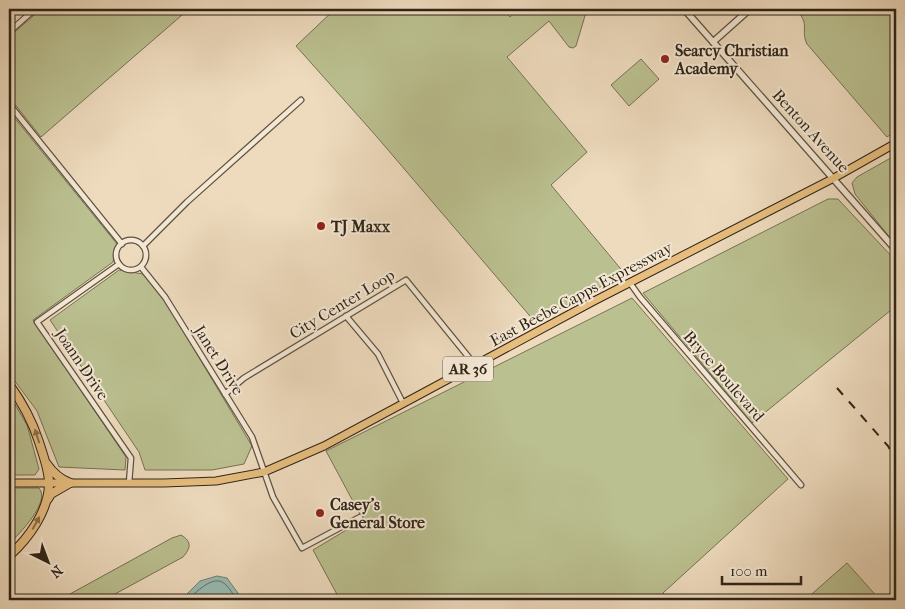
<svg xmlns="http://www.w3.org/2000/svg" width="905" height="609" viewBox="0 0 905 609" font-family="'IM FELL French Canon',serif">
<rect width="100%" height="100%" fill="#eedbbe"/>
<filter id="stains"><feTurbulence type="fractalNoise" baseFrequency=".004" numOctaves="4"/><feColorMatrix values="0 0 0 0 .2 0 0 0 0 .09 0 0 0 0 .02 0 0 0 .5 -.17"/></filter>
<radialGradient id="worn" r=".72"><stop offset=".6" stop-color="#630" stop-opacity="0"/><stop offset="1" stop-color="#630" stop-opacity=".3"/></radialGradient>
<g fill="#bbc090" stroke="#757254">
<polygon points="41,9 189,9 41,137 9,97 9,37"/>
<polygon points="335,9 503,9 510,17 519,9 587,9 576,46 573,48 569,47 549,21 507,57 587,152 551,185 625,274 535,322 377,137 296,46"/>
<path d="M796 9H896V131L887 137 807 44C800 29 811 26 796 9Z"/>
<polygon points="641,59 659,79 629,106 611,85"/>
<polygon points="9,111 117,244 113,262 33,320 126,457 125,470 59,467 37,411 9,373"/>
<polygon points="896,155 896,243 895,244 855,194 852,183 857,177"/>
<polygon points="828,199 838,199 896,261 896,306 752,423 643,293"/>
<polygon points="119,270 143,274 164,299 252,446 244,464 212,470 145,470 139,452 50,320"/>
<polygon points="632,298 788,479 663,593 669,600 340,600 313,550 363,520 326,451"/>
<polygon points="9,394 27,425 39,469 35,475 9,475"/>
<path d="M9 488H39C51 502 19 534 9 544Z"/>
<path d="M181 535C193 542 190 549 183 557L104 600H59L172 538Z"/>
<polygon points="847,563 880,600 805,600"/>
</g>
<polygon fill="#99bbb3" stroke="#6f7f75" points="217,576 227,578 243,600 176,600 186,595 200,581"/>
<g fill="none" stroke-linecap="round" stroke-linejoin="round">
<path stroke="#647065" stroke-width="1" d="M187 600C195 594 213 573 225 584 230 588 233 595 237 600"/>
<polyline stroke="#6f7f75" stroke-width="2" points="893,9 896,15"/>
<defs>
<g id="minor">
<polyline points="9,32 35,9"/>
<polyline points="9,104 122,244"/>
<circle cx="131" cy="255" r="15"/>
<polyline points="143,246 187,202 301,100"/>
<polyline points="119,264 37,322 131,458 129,483"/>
<polyline points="141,267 165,297 252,437 273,497 302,548 360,517"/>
<polyline points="630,283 640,297 801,485"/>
<polyline points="346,316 378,354 403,403"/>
<polyline points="225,394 244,378 406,280 475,365"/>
</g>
<g id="tertiary">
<polyline points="684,9 896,250"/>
<polyline points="713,42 750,9"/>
</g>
<polyline id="primary" points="9,483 164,483 216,481 264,472 324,446 594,301 834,178 896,143"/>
<g id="motorway">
<path d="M9 384C22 402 32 420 39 442 43 455 49 470 49 483 49 511 28 539 9 556"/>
<path d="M47 464C53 473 60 479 70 483"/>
<polyline points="48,499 51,494 70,483"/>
</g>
</defs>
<use href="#minor" stroke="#5f5241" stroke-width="7"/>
<use href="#tertiary" stroke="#5f5241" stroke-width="8"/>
<use href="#primary" stroke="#2f2417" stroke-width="9"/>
<use href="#motorway" stroke="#2f2417" stroke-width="10"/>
<use href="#minor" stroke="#f4e8d5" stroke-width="4.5"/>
<use href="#tertiary" stroke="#f4e8d5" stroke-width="5.5"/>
<use href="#primary" stroke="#e7be7f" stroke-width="7"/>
<use href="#motorway" stroke="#e7be7f" stroke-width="8"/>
<g stroke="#2f2417" stroke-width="2" stroke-dasharray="9 9" stroke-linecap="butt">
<polyline points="837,388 888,446 896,460"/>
<polyline points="885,600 896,587"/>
</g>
</g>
<defs><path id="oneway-solid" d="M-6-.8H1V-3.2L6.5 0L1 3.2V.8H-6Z" transform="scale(1.25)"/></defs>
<g fill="#8b714b">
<use href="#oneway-solid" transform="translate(37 436) rotate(-108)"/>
<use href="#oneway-solid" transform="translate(36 523) rotate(-61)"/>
</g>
<g fill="#8f2418" stroke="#f4e8d5" stroke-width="2">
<circle cx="665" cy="59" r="5"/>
<circle cx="321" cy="226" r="5"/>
<circle cx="320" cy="513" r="5"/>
</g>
<g text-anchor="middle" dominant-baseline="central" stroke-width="4" stroke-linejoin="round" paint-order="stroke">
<rect fill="#f4e8d5" stroke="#6a5f50" stroke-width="1" x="443" y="356.5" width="50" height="25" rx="4"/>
<g font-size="15" font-weight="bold" fill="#2f2417">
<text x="468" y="369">AR 36</text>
</g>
<g font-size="16" font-weight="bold" fill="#2f2417" stroke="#f4e8d5" text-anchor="start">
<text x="675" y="50">Searcy Christian<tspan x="675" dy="18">Academy</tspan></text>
<text x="331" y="226">TJ Maxx</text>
<text x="330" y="504">Casey's<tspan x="330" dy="18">General Store</tspan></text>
</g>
<g font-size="16" fill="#2f2417" stroke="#f4e8d5">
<text transform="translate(811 131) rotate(48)">Benton Avenue</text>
<text transform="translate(581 294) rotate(-28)">East Beebe Capps Expressway</text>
<text transform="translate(342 304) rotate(-31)">City Center Loop</text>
<text transform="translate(219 360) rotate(58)">Janet Drive</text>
<text transform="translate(82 364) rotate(56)">Joann Drive</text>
<text transform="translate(724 376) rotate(49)">Bryce Boulevard</text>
</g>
</g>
<rect width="905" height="609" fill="none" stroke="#eedbbe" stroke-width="30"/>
<rect x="10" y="10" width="885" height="589" fill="none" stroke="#2f2417" stroke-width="2.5"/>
<rect x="15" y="15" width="875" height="579" fill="none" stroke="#2f2417"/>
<g transform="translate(48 562) rotate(138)" stroke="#f4e8d5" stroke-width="4" paint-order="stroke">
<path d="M0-4L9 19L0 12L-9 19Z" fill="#2f2417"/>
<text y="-8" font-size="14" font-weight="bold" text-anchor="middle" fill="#2f2417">N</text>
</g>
<path d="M722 576v8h79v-8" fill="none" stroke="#2f2417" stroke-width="2.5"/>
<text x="730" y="576" font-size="15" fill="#2f2417" stroke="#f4e8d5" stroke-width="4" paint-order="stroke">100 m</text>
<rect width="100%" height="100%" filter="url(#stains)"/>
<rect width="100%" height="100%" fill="url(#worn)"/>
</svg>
